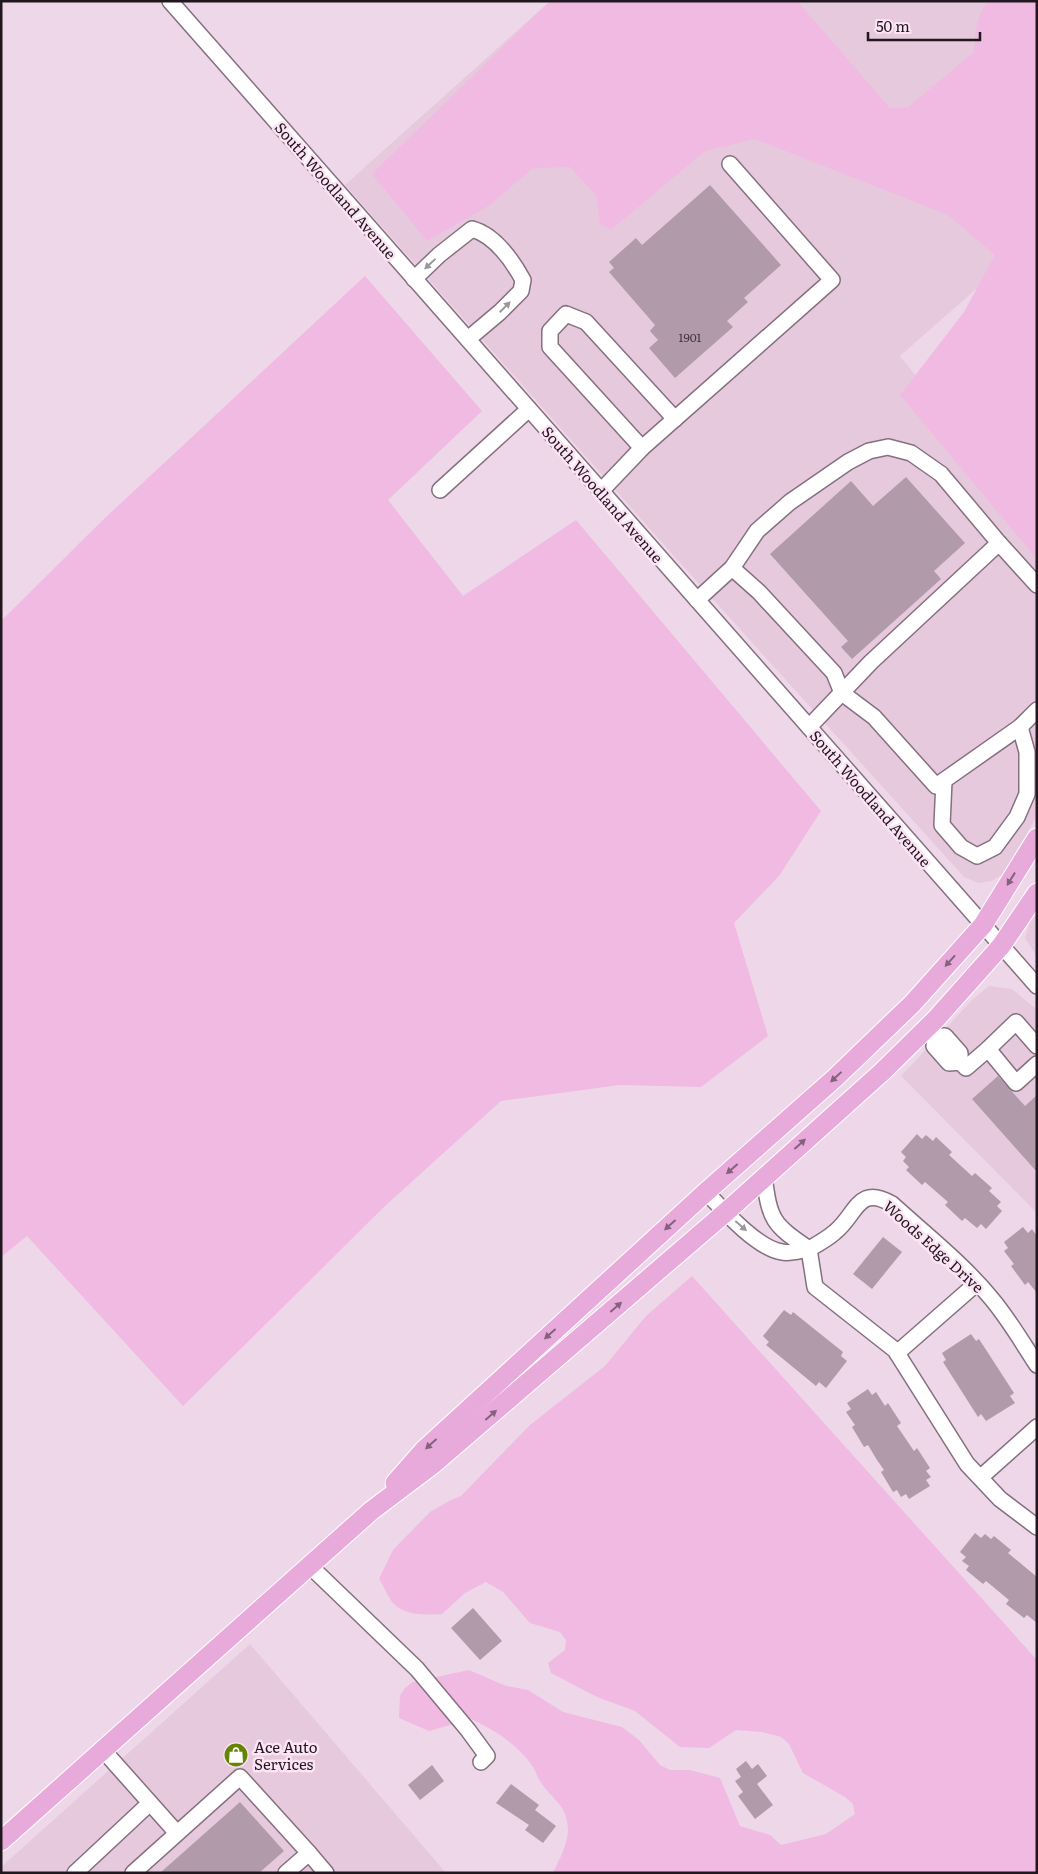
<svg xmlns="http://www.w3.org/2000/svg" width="1038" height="1874" viewBox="0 0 1038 1874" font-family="Literata,serif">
<rect width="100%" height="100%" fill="#eed7e8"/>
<g fill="#e7c9de">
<polygon points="550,1 1037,1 1016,254 900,356 1037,527 1037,816 1003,874 992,881 978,883 964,877 673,555 345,185"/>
<polygon points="1037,909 1037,957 1025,938 1031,919"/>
<polygon points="989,986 1012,989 1037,1010 1037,1213 901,1076 973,999"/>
<polygon points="250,1644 446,1873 1,1873 1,1867"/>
</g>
<g fill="#f0bae2">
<path d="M550 1H797L890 108H907L974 52C975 37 976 12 989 1H1037V559L900 395 964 312 995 255 948 215 755 139 705 151 611 230 600 224 596 195 570 167 533 168 490 205 427 241 372 174Z"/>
<polygon points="365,276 482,411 388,500 463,596 576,520 821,811 779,876 734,923 768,1036 701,1087 620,1085 501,1101 385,1206 183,1406 27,1236 1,1257 1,621 106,517"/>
<path d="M692 1276 1037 1660V1873H553C559 1860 568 1844 568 1829 567 1805 554 1801 542 1784 537 1778 536 1770 531 1764 516 1743 494 1730 471 1719L429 1731 399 1718 400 1696 405 1688 413 1682 469 1670 506 1686 528 1690 563 1712 622 1727 639 1740 660 1765 670 1770H690L720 1778 740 1826 770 1835 781 1845 826 1834 855 1814 853 1804 845 1797 803 1773 789 1744 781 1737 762 1732 736 1730 709 1748 680 1747 635 1711 597 1697 551 1673 548 1663 565 1650 566 1640 560 1632 530 1623 503 1592 486 1582 465 1593 442 1614C427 1615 404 1616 393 1603 387 1596 384 1586 379 1579L393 1550 430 1512 449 1501 461 1496 530 1425 605 1366 646 1316Z"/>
</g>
<g fill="#b19aaa">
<polygon points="710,185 781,265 744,298 748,302 727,321 733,327 675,378 649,348 658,340 650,331 655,325 609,272 614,268 609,262 636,238 642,245"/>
<polygon points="906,477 965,543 934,571 941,579 852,659 841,647 848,641 770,554 851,481 873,506"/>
<polygon points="998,1076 1025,1106 1037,1095 1037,1172 972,1099"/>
<polygon points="917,1134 922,1139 926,1135 933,1141 936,1137 952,1152 949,1155 972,1176 975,1173 992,1188 989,1191 1001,1202 997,1206 1002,1211 986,1229 981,1224 977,1228 965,1218 962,1221 945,1205 948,1202 925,1182 922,1185 906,1170 909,1167 903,1161 906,1157 901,1152"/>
<polygon points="1023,1227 1028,1233 1032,1229 1037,1236 1037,1293 1028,1282 1025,1285 1011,1266 1014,1264 1004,1251 1008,1248 1004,1242"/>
<polygon points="883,1237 902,1252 872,1289 853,1274"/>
<polygon points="784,1310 791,1315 793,1312 843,1352 841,1356 847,1361 826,1388 819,1382 816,1386 766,1345 769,1342 763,1336"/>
<polygon points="971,1334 976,1341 979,1339 1014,1393 1010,1396 1015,1403 986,1421 981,1414 978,1417 943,1362 946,1360 942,1353"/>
<polygon points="868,1389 872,1395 876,1392 885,1406 888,1403 901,1423 897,1426 914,1451 917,1448 930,1468 926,1471 931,1477 926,1480 930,1486 909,1499 906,1494 901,1497 897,1490 893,1492 881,1472 884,1470 877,1460 868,1445 864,1447 852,1427 855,1425 846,1412 851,1409 847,1403"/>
<polygon points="975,1533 981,1538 985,1534 991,1539 994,1536 1011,1550 1008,1553 1037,1577 1037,1623 1027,1615 1024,1618 1006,1604 1009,1600 986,1581 983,1584 966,1570 969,1566 962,1561 966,1557 960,1552"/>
<polygon points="473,1608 502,1641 480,1660 451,1628"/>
<polygon points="746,1761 752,1769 758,1764 767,1776 757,1784 773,1805 755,1819 738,1796 743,1792 735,1781 741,1777 736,1769"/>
<polygon points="432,1765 444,1781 420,1800 408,1785"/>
<polygon points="511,1784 539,1805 535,1810 556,1826 543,1843 525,1830 529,1825 496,1803"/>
<polygon points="240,1802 284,1851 259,1873 160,1873"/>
</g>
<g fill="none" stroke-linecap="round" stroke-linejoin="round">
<defs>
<g id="minor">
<polyline points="170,1 1037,986"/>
<path d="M414 279 439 255 472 229C494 235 512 260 523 280L521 291 500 312 468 339"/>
<polyline points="642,448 550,347 550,331 566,314 586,322 675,419"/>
<polyline points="440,490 529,409"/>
<polyline points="601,491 642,448 832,280 730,164"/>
<polyline points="732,568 759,592 834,673 842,693 874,717 936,786 1020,727 1037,710"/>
<polyline points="697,600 732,568 757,531 790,502 848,462 869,451 888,447 911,453 941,474 999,543"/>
<polyline points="809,727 871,662 999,543 1037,585"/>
<polyline points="944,781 942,825 961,847 977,856 995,847 1017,817 1027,794 1027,752 1020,727"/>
<polyline points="1037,1046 1016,1022 988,1049 1016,1083 1037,1064"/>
<polyline points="960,1062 949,1063 934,1046 936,1037 945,1036 960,1053 960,1062 966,1068 988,1049"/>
<path d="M764 1177C770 1220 772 1224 809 1249"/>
<path d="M706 1192C722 1209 758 1249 782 1252 790 1254 801 1250 809 1249"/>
<polyline points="897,1353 977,1283"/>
<path d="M1037 1365C1022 1342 1008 1318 991 1298 962 1263 925 1234 892 1204 858 1184 857 1214 835 1232 827 1239 818 1244 809 1249L815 1287 895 1350 967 1464 1000 1499 1037 1527"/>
<polyline points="981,1477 1037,1427"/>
<polyline points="310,1566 417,1669 468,1730 487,1756 481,1762"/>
<polyline points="103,1750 176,1832"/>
<polyline points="309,1853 326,1873"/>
<polyline points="75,1873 150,1803"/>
<polyline points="133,1873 240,1777 309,1853 286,1873"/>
</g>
<g id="major">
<polyline points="395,1483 424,1450 706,1192 835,1078 912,1004 983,925 1037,838"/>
<polyline points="1,1841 371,1511 432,1465 726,1212 882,1072 935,1020 1001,946 1037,893"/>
</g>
</defs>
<use href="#minor" stroke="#85707f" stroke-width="18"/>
<use href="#major" stroke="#fff" stroke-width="21"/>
<use href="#minor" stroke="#fff" stroke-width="15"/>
<use href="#major" stroke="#e8aada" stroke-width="19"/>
</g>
<defs><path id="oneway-solid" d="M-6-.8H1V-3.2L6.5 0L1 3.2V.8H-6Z" transform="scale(1.25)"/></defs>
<g fill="#9b979a">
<use href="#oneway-solid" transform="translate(430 264) rotate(137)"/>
<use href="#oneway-solid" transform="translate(505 307) rotate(-45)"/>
<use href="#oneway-solid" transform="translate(741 1226) rotate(41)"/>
</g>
<g fill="#84617c">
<use href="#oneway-solid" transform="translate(1011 879) rotate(122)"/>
<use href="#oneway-solid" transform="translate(950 961) rotate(132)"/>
<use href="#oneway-solid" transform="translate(836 1077) rotate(137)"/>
<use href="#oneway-solid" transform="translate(800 1144) rotate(-42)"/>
<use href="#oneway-solid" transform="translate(732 1169) rotate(139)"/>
<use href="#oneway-solid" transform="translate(670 1225) rotate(138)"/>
<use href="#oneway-solid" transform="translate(616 1307) rotate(-41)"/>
<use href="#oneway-solid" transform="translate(550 1334) rotate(138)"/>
<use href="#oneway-solid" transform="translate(491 1415) rotate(-41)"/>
<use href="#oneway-solid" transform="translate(431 1444) rotate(138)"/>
</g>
<defs>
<symbol id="shop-disc" viewBox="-11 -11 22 22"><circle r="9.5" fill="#638502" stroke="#fce4f5"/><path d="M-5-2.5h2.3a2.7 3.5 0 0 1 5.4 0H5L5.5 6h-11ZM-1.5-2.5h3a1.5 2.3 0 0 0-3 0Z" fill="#fff"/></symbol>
</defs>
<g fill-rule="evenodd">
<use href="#shop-disc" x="222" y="1741" width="28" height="28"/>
</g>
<g text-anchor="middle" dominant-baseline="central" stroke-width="5" stroke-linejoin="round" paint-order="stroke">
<g font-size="12" fill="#443841">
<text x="690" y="337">1901</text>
</g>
<g font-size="15" fill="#20181e" stroke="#fce4f5">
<text transform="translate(336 190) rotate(49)">South Woodland Avenue</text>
<text transform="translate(603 494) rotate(49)">South Woodland Avenue</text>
<text transform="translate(871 798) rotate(49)">South Woodland Avenue</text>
<text transform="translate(934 1246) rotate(42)">Woods Edge Drive</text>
</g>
<g font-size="15" fill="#20181e" stroke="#fce4f5" text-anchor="start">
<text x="254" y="1746">Ace Auto<tspan x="254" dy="17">Services</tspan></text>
</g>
</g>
<rect width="1038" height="1874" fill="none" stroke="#20181e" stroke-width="5"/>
<path d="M868 32v8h112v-8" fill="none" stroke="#20181e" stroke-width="2.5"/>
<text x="876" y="32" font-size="15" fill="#20181e" stroke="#fce4f5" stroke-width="4" paint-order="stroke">50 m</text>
</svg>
